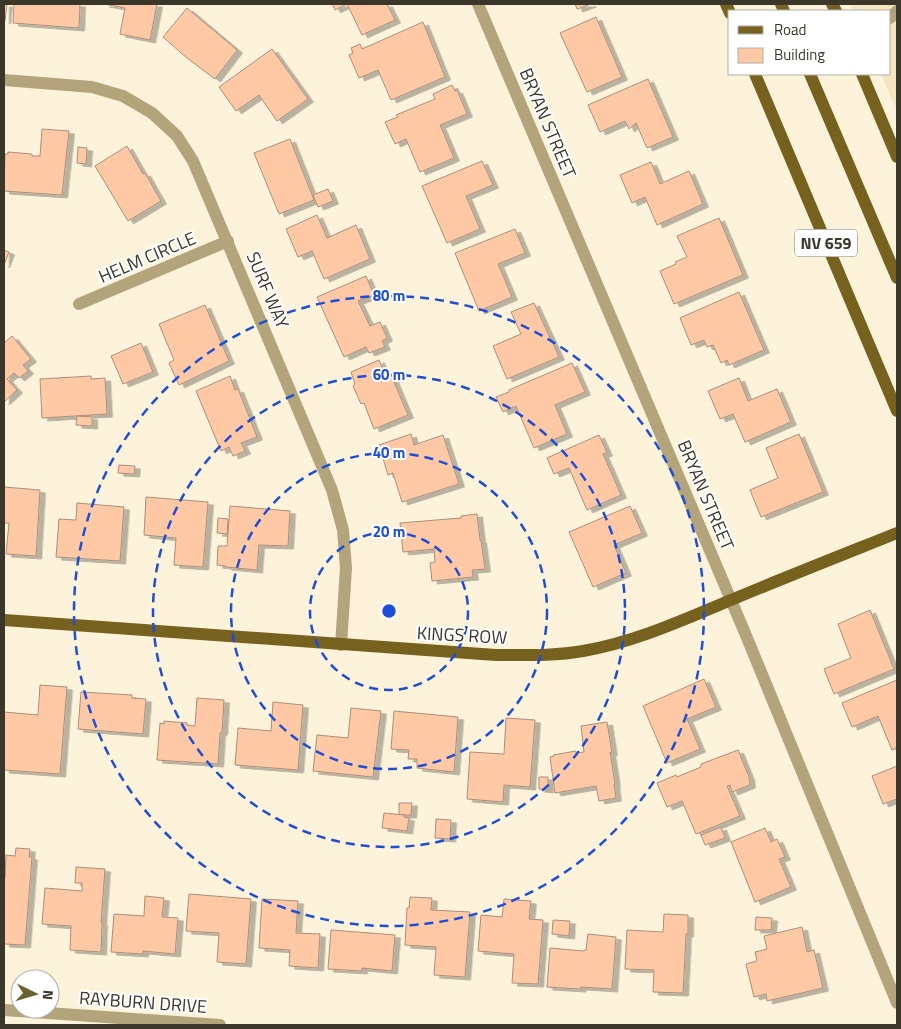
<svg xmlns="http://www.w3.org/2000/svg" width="901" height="1029" viewBox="0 0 901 1029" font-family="'Titillium Web',sans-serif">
<defs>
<filter id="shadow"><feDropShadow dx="5.5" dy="3" stdDeviation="0" flood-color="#0004"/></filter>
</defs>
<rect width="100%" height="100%" fill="#fdf3da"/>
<polygon fill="#f5e6bf" points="850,4 897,4 897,111 881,74 890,74 890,11 853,11"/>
<g fill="#ffc9a5" stroke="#aa8e7b" filter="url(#shadow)">
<polygon points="4,4 7,4 5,21 4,21"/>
<polygon points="14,4 80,4 79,28 13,23"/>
<polygon points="104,4 157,4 150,40 120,34 125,8"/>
<polygon points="332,4 387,4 395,20 362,35 347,4 335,10"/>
<polygon points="575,4 591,4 577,9"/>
<polygon points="187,8 237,50 215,79 187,58 163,37"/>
<polygon points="596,17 622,77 587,92 560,33"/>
<polygon points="423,22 445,77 391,100 378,70 359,78 349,55 353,53 351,48 360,44 362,49"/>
<polygon points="272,49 308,99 277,121 259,95 236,111 219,87"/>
<polygon points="648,79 673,137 647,148 636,123 629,129 625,121 600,132 588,105"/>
<polygon points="452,85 455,91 457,90 467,114 440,125 454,158 420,172 406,139 395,144 385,122 398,117 396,115 435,99 433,94"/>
<polygon points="42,129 69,131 62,195 4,191 5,154 8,154 8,152 32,154 32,156 40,156"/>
<polygon points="290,139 314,200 279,214 254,153"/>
<polygon points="127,146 143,174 145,173 161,201 128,221 95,166"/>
<polygon points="78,147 87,148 86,164 77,163"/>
<polygon points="482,161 493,185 466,196 480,229 447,243 422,186"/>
<polygon points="651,162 660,184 689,171 703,204 657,225 645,197 632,203 620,175"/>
<polygon points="328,189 333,201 318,207 313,195"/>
<polygon points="317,215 327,238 356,225 370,259 324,279 312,251 298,257 286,229"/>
<polygon points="719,218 743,275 674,304 660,271 676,264 675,262 687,257 677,236"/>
<polygon points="515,229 525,253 498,264 512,297 479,311 455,253"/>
<polygon points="4,250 9,252 4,265"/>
<polygon points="366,276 374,295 358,301 370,326 380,322 387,338 382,341 385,347 369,353 366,347 344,357 317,297"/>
<polygon points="739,292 764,350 729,365 727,360 721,363 713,345 707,347 704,340 691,345 680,318"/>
<polygon points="534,303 559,357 507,379 493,346 521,334 511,312"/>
<polygon points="205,305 229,361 179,385 169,363 174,360 159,324"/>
<polygon points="12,336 31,359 23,365 28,371 19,378 14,373 7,379 17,390 4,402 4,343"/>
<polygon points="141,343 153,372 123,384 111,356"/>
<polygon points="379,360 384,372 389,370 408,415 374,429 364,403 361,404 353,386 355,384 351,372"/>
<polygon points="572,363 585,392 555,405 567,434 534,448 516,406 503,412 496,397 509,392 509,390"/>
<polygon points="91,376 91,379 105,378 107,414 42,418 40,379"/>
<polygon points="230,376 235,390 238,389 257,437 241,443 245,451 233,456 229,447 221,451 196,391"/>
<polygon points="739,378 748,401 777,389 791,422 745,442 733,414 720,419 708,391"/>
<polygon points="77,416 92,417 92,426 76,425"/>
<polygon points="411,434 414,445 443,435 459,484 402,502 393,473 388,475 379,445"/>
<polygon points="799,434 823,492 761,517 750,490 778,478 766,448"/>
<polygon points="599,435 607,453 603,454 621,495 587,510 569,468 554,474 547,458"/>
<polygon points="119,465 135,466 134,474 118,473"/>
<polygon points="4,487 40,490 36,556 6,554 9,523 4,523"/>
<polygon points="146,497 208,502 203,567 174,565 176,538 144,535"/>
<polygon points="77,503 124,507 120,561 56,557 59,519 76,520"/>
<polygon points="230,506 290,511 288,546 259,545 257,570 226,567 226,566 217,565 218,546 227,546"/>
<polygon points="630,506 642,533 614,545 626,573 593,587 569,532"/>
<polygon points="477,514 480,540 481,540 485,569 472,570 473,577 432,581 430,563 435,562 434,549 403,552 400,523 461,518 461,516"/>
<polygon points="218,518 228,519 227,534 217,533"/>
<polygon points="870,610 894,669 834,694 824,669 851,658 838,624"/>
<polygon points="704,679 716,707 687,719 700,749 667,763 643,706"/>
<polygon points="897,680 897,748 892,750 878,716 852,727 842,703"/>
<polygon points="40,685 67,687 60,774 4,770 4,712 38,715"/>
<polygon points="81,692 132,695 132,698 146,699 143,734 78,729"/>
<polygon points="197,698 224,700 222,732 220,733 218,764 157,760 160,723 164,724 164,721 187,723 187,725 195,726"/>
<polygon points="273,702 303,705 298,770 235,765 238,728 271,731"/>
<polygon points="351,708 381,711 373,777 313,771 317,735 348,738"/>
<polygon points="394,711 458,717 454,772 417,768 417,759 408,759 409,750 391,749"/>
<polygon points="506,718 535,720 530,787 504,785 503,802 467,799 470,752 504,754"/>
<polygon points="607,722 612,753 610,752 615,784 614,784 616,798 599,801 596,786 555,793 550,757 554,756 553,755 576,751 576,753 584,752 581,726"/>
<polygon points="738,750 749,777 750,785 732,792 730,785 727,786 740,816 696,834 682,801 667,807 657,783 676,775 677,777 701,767 701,764"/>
<polygon points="897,766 897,799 883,804 872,776"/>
<polygon points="539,777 548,777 548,790 539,789"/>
<polygon points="399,803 412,803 411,815 399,815"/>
<polygon points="384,813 404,815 404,817 409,818 407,831 382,828"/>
<polygon points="436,819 451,820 450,839 435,838"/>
<polygon points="721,827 725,838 705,845 701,835"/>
<polygon points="765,828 771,842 777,839 785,857 779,859 791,887 755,902 731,842"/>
<polygon points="16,848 30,849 29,857 32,857 25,945 4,944 4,878 5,878 6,855 15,856"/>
<polygon points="76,867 105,869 101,922 102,922 101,952 70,950 71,926 42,924 45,888 82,891 82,883 75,883"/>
<polygon points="189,894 251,899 246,964 217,962 219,933 186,931"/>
<polygon points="145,896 164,898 162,917 178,918 175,954 143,951 143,954 111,952 114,914 144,916"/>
<polygon points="410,897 432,898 431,910 470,912 465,977 434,975 436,947 405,945 407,908 409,908"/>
<polygon points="262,899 298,901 296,933 320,934 318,968 289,966 290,950 259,948"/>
<polygon points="504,899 531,901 529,919 543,920 538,984 512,983 514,954 478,951 481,915 502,917"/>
<polygon points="664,914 688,915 688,934 686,934 683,993 653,992 654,970 625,969 627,930 663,932"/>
<polygon points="756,917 772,918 771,930 755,930"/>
<polygon points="553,920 570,921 569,936 552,934"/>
<polygon points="802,927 807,952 814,950 823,988 767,1001 766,994 754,997 746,964 757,961 755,952 767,949 764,936"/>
<polygon points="331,930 395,935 392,971 362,968 362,971 328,969"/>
<polygon points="588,934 616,937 612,989 581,987 580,989 547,987 550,948 583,951 586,950"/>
</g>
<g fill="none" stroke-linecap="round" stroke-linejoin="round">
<g stroke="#b3a47b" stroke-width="12">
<polyline points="478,4 745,633 897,1003"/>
<polyline points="890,18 897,11"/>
<polyline points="4,80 92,87 123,96 152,113 177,136 193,161 332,490 343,530 346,568 341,645"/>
<polyline points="79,304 228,241"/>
<polyline points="4,1010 220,1025"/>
</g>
<g stroke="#77611e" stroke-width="12">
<polyline points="726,4 730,13"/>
<polyline points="781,4 784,11"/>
<polyline points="832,4 836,11"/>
<polyline points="755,74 897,411"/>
<polyline points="810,74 897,278"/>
<polyline points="862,74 897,157"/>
<path d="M4 620 496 655C525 655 555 656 583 651 635 642 683 620 731 600 786 577 842 555 897 533"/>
</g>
</g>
<g fill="none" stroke="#1d4ed8" stroke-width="2.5" stroke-dasharray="9 6">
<circle cx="389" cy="611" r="79"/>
<circle cx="389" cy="611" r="158"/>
<circle cx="389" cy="611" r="236"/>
<circle cx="389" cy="611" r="315"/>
</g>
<g text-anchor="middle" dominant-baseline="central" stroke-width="4" stroke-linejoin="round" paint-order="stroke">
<rect fill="#fff" stroke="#76726a" stroke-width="1" x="795" y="229.5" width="62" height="27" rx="4"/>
<g font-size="16" font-weight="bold" fill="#3b362a">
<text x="826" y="243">NV 659</text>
</g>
<g font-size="18" fill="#3b362a" stroke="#fff">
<text transform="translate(548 123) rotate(67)">BRYAN STREET</text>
<text transform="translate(147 257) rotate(-23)">HELM CIRCLE</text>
<text transform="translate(268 290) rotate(67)">SURF WAY</text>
<text transform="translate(706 495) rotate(67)">BRYAN STREET</text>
<text transform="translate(462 635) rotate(3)">KINGS ROW</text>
<text transform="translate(143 1002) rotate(4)">RAYBURN DRIVE</text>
</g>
</g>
<circle cx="389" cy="611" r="8" fill="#1d4ed8" stroke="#fff" stroke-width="2.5"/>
<g font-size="15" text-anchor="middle" font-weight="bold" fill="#1d4ed8" stroke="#fff" stroke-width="4" stroke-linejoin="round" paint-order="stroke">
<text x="389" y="301">80 m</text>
<text x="389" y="380">60 m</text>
<text x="389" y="458">40 m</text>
<text x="389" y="537">20 m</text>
</g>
<rect width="901" height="1029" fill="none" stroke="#3b362a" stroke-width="10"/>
<rect x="728" y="10" width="162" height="65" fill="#ffffff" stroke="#b1afaa"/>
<rect x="738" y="26" width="25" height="8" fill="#77611e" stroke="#b1afaa"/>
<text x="774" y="35" font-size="15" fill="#3b362a">Road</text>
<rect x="738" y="48" width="25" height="15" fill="#ffc9a5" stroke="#b1afaa"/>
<text x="774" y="60" font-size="15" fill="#3b362a">Building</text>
<g transform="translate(35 994) rotate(95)"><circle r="24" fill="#ffffff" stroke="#b1afaa"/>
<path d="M0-4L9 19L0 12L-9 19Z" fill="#6b622f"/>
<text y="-8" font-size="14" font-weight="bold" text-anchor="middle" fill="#3b362a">N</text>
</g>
</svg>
